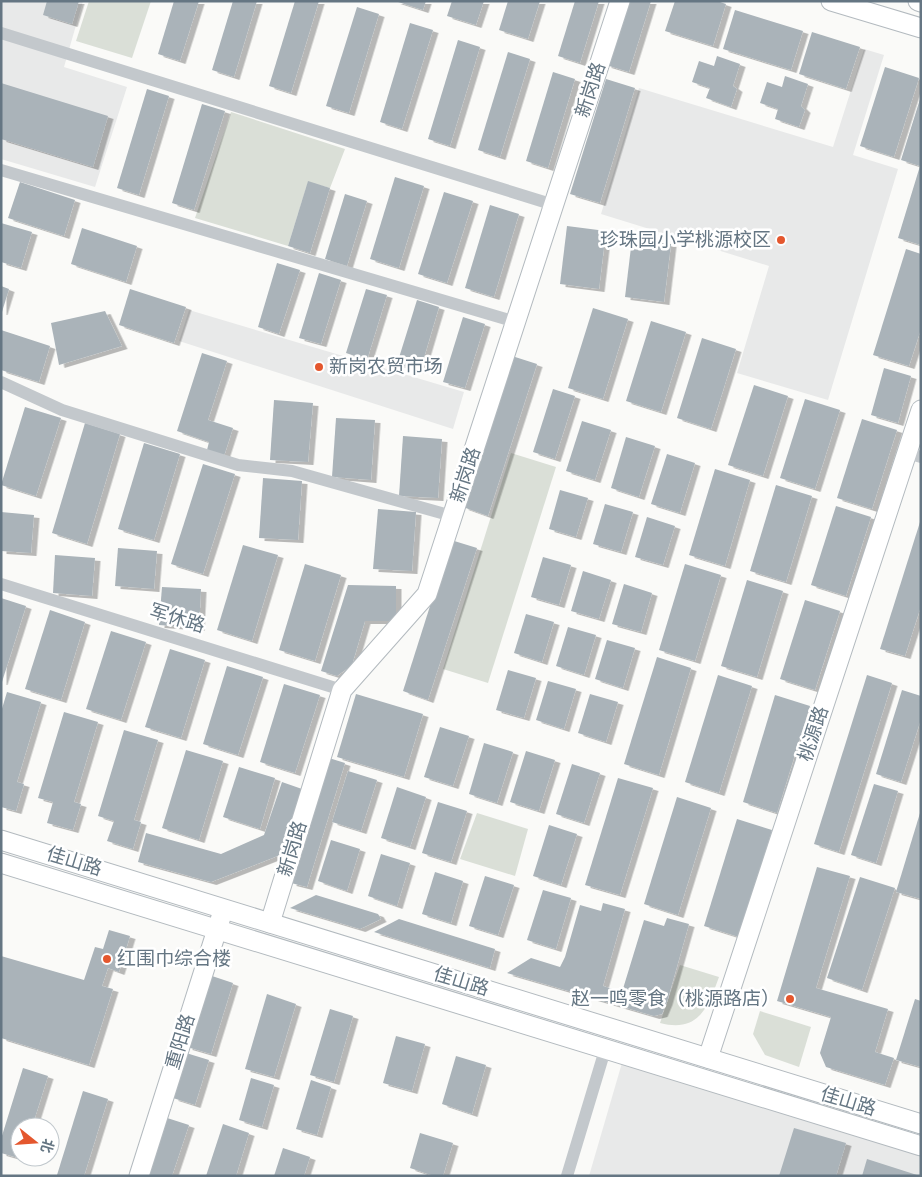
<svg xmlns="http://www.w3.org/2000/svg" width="922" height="1177" viewBox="0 0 922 1177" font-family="'Sofia Sans Condensed','Noto Sans SC',sans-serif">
<defs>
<filter id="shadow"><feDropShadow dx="5.5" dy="3" stdDeviation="0" flood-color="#0004"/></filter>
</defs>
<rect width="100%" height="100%" fill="#fafaf8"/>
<g fill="#e8e9e9">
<polygon points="1,1 83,1 64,67 127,87 95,187 1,159"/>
<polygon points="864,49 884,55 853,155 898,169 828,400 737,373 769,266 601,214 639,88 833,147"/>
<polygon points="189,310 464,392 453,429 179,341"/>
<polygon points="624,1056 921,1146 921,1176 589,1176"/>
</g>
<g fill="#dadfd7">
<polygon points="89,1 151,1 132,58 76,41"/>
<polygon points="231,112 345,149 330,188 308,182 288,246 195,218"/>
<polygon points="511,453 556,467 488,683 443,669"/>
<polygon points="477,813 528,829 515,876 460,859"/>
<path d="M680 965 719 977C708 1007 699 1033 660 1023Z"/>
<polygon points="760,1011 811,1027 799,1067 765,1055 753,1034"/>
</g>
<g fill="#aab3b9" filter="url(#shadow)">
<polygon points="47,1 79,1 72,24 43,15"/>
<polygon points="174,1 199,1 180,61 158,54"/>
<polygon points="233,1 257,1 234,77 212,70"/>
<polygon points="295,1 319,1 291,93 269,86"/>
<polygon points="395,1 426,1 423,10"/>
<polygon points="452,1 484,1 476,25 447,16"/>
<polygon points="508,1 540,1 528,39 499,30"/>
<polygon points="575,1 599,1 580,63 558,56"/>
<polygon points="626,1 651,1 629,72 606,65"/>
<polygon points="675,1 717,1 726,4 713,46 665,31"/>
<polygon points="357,7 379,14 349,113 326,106"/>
<polygon points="735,10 803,31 791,70 723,49"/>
<polygon points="410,23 433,30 402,129 380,122"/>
<polygon points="812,32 860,47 846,89 799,74"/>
<polygon points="458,40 480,47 450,146 428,139"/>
<polygon points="508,52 530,59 500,157 478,150"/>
<polygon points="717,56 740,64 733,86 737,89 731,107 706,98 710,88 692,82 699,61 714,66"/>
<polygon points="885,67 919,78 894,157 860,146"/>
<polygon points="553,72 575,79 548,168 526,161"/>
<polygon points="785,76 808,84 801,106 805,110 799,127 775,119 778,109 760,103 767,82 782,87"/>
<polygon points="606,79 635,88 600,203 570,194"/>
<polygon points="1,83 108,116 93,167 1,139"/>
<polygon points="147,89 169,96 139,195 117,188"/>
<polygon points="920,99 921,100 921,245 898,238 920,166 901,160"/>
<polygon points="202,104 225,111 194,210 172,203"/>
<polygon points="395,177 424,186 399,268 370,259"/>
<polygon points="308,181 330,188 310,253 288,246"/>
<polygon points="20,182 75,200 64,236 8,218"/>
<polygon points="444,192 473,201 447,283 418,274"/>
<polygon points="345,194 367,201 347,266 325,259"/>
<polygon points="490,205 519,214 494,297 465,288"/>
<polygon points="1,223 32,232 21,268 1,262"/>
<polygon points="567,226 606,231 599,289 560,284"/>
<polygon points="82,228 137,246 126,282 71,264"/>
<polygon points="632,239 671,244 664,302 625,297"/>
<polygon points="906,249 921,254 921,329 909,366 873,355"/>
<polygon points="277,263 300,270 279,334 258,327"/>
<polygon points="319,273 341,280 321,344 299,338"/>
<polygon points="1,286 9,289 2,312 1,312"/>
<polygon points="130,289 186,307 174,343 119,325"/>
<polygon points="366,289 387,295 367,360 346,353"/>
<polygon points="417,300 439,307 420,371 397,364"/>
<polygon points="593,308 628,319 603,399 568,388"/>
<polygon points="105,311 122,346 59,365 51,323"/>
<polygon points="463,317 485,324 465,388 443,382"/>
<polygon points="651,321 686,332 661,412 626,401"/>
<polygon points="1,330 50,346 39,382 1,370"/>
<polygon points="702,338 736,349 711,429 677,418"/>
<polygon points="202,353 227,361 208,420 233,428 224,456 207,450 209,442 177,431"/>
<polygon points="512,356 537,364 488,516 463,507"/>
<polygon points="884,368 911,376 898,423 871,415"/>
<polygon points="754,385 788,396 763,476 728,465"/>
<polygon points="553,389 575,396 555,459 533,452"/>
<polygon points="805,399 840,410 815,489 780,478"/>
<polygon points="274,400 313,403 308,462 270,460"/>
<polygon points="25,407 61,418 36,496 1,485"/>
<polygon points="336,418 375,420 371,480 332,477"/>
<polygon points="862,419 897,430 872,509 837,498"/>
<polygon points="582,421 611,430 595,480 566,471"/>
<polygon points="85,423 120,434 87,544 52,533"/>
<polygon points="403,436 442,439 438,498 399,496"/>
<polygon points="626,437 655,446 639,497 611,488"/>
<polygon points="144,443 180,454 154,540 118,529"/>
<polygon points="667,454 695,463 680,513 651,504"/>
<polygon points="203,464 235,474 203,574 171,564"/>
<polygon points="715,469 750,480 725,566 689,555"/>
<polygon points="263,478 302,481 298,540 259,538"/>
<polygon points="776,485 812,496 786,582 750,571"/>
<polygon points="560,490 588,498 576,537 549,529"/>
<polygon points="605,504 633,512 621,552 593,544"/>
<polygon points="836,506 871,517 846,596 811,585"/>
<polygon points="378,509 416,512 412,571 373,569"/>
<polygon points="1,512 34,515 31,553 1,551"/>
<polygon points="647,517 675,526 663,565 635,557"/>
<polygon points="920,522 921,606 905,656 880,649"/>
<polygon points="451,540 477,548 428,700 403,691"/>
<polygon points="243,545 278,555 252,641 217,630"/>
<polygon points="118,548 157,551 154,589 115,586"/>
<polygon points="55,555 95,558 92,596 53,593"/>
<polygon points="543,557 571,565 559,605 531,597"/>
<polygon points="305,564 341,575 315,661 279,650"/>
<polygon points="685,564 721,575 695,661 659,650"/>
<polygon points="583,571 611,580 599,619 571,611"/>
<polygon points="747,580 783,591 757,677 721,666"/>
<polygon points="624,584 652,593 641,632 612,624"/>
<polygon points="348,585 396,586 396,621 365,621 352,665 337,676 321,671"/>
<polygon points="162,587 201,589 199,628 159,625"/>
<polygon points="1,598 26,606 2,682 1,682"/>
<polygon points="805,600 840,611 815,690 780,679"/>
<polygon points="50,610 85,622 61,700 25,689"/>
<polygon points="526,614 554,622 542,662 514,653"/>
<polygon points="568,627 596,635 584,675 556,666"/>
<polygon points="111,631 146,642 121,720 86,709"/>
<polygon points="607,640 635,648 623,688 595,679"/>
<polygon points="170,649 205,660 181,738 145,727"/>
<polygon points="657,657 691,668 659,775 624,764"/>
<polygon points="227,666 263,677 238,755 203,744"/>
<polygon points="508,670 536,678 524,718 496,710"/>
<polygon points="718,675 752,686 719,793 685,782"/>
<polygon points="867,675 892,683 839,852 814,844"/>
<polygon points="548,681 576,689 564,729 536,720"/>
<polygon points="284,684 320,695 295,773 260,762"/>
<polygon points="902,690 921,696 921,719 901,782 876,774"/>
<polygon points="7,692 41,702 17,782 24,784 16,811 1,807 1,712"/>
<polygon points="356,694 423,714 404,777 337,757"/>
<polygon points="590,694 618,702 606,742 578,733"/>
<polygon points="775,695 810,706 777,813 743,802"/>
<polygon points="64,712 98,722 74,802 81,804 73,830 47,823 53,802 38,798"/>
<polygon points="440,727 469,736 453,786 424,777"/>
<polygon points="124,730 158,740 134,820 141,822 133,849 107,841 114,821 98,816"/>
<polygon points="484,743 513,752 497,803 469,794"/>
<polygon points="186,750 223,761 199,840 162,828"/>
<polygon points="526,751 555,760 539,811 510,802"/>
<polygon points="329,758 345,763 307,887 291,883"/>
<polygon points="572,764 600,773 584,823 556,814"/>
<polygon points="239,767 275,778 260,829 223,817"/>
<polygon points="348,771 377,780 361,831 332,822"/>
<polygon points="618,778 653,788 620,895 585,885"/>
<polygon points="282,782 302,789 280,855 211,882 138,862 146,833 221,854 264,835"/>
<polygon points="874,784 898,791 876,863 851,855"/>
<polygon points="397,787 426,797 410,847 381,838"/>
<polygon points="677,797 711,808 678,915 644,904"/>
<polygon points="438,802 467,811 451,862 422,853"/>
<polygon points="920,813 921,813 921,899 896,892"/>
<polygon points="737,819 772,830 739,937 704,926"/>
<polygon points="549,825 577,834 561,885 533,876"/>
<polygon points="331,840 360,849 347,891 318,881"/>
<polygon points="381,854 410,863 397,906 368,896"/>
<polygon points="817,867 850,876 816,988 888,1009 875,1052 894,1058 885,1085 826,1067 820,1053 831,1017 777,1001"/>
<polygon points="435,872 463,881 451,923 422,914"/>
<polygon points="485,876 514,885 498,935 469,926"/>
<polygon points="860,877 895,888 862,990 827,978"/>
<polygon points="543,890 571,898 556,949 527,940"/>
<polygon points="316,895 378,914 381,919 360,929 290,908"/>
<polygon points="603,903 625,909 603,986 622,992 644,920 664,926 667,918 689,924 667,1002 662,1014 654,1016 507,973 531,958 560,967 565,957 580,905 601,911"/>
<polygon points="399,919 495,949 490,968 374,932"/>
<polygon points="109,930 130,936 119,972 108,968 102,986 113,989 89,1065 1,1038 1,956 84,980 95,947 103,949"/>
<polygon points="209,975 233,983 211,1054 187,1047"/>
<polygon points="267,994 296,1004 274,1077 245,1069"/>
<polygon points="915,999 921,1001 921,1067 896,1060"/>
<polygon points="330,1009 353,1016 334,1082 310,1075"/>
<polygon points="396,1036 425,1044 412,1091 383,1083"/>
<polygon points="186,1053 209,1060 195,1105 173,1098"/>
<polygon points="456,1056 486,1065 472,1114 442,1104"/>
<polygon points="23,1068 48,1076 32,1127 20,1127 20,1157 23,1157 22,1159 1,1153 1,1139"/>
<polygon points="251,1078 274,1085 262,1127 239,1120"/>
<polygon points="311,1080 331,1087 317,1135 296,1129"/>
<polygon points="83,1091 108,1099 84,1176 60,1176 57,1175"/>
<polygon points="164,1117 189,1125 172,1176 145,1176"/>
<polygon points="223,1124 249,1133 236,1176 206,1176"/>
<polygon points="794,1128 846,1143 836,1176 779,1176"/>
<polygon points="420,1133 453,1143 443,1176 434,1176 410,1168"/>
<polygon points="283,1148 310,1157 304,1176 274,1176"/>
<polygon points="867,1159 917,1175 917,1176 862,1176"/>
</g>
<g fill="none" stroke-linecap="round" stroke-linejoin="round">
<defs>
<g id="secondary">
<polyline points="831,1 921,28"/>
<polyline points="918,1 921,2"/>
<polyline points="1,840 921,1124"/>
<polyline points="1,863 921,1146"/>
<polyline points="270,923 342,690 427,594 620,1"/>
<polyline points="708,1058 921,410"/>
<polyline points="139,1176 221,917"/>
</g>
</defs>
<use href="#secondary" stroke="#b3babf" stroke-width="21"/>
<g stroke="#c3c8cc" stroke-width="12">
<polyline points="1,33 554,205"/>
<polyline points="1,170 516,322"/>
<polyline points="1,382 62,410 238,465 292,471 452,516"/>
<polyline points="907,453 921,457"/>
<polyline points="1,584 342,690"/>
<polyline points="567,1176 605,1050"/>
</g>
<use href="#secondary" stroke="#fff" stroke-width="19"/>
</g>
<g fill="#e4572e" stroke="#fff" stroke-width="2">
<circle cx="781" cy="240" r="5"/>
<circle cx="319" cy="367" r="5"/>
<circle cx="107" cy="959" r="5"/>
<circle cx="790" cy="999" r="5"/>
</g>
<g text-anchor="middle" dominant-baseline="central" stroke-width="5" stroke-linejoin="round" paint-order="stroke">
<g font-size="19" fill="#657683" stroke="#fff">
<text transform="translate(591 90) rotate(-72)">新岗路</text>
<text transform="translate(466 475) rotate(-72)">新岗路</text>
<text transform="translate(177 619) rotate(17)">军休路</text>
<text transform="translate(814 734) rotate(-72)">桃源路</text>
<text transform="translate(293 849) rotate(-73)">新岗路</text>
<text transform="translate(74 862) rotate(17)">佳山路</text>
<text transform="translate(461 982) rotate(17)">佳山路</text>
<text transform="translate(181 1042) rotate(-73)">重阳路</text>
<text transform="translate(848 1102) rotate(17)">佳山路</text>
</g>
<g font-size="19" fill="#657683" stroke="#fff" text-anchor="end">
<text x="771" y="240">珍珠园小学桃源校区</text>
<text x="329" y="367" text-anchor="start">新岗农贸市场</text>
<text x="117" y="959" text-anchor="start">红围巾综合楼</text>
<text x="780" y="999">赵一鸣零食（桃源路店）</text>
</g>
</g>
<rect width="922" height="1177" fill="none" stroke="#657683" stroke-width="5"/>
<g transform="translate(35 1142) rotate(107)"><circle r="24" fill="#ffffff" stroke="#c1c8cd"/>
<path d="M0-4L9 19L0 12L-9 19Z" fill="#e4572e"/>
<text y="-8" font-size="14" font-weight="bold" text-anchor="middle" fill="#657683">北</text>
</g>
</svg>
